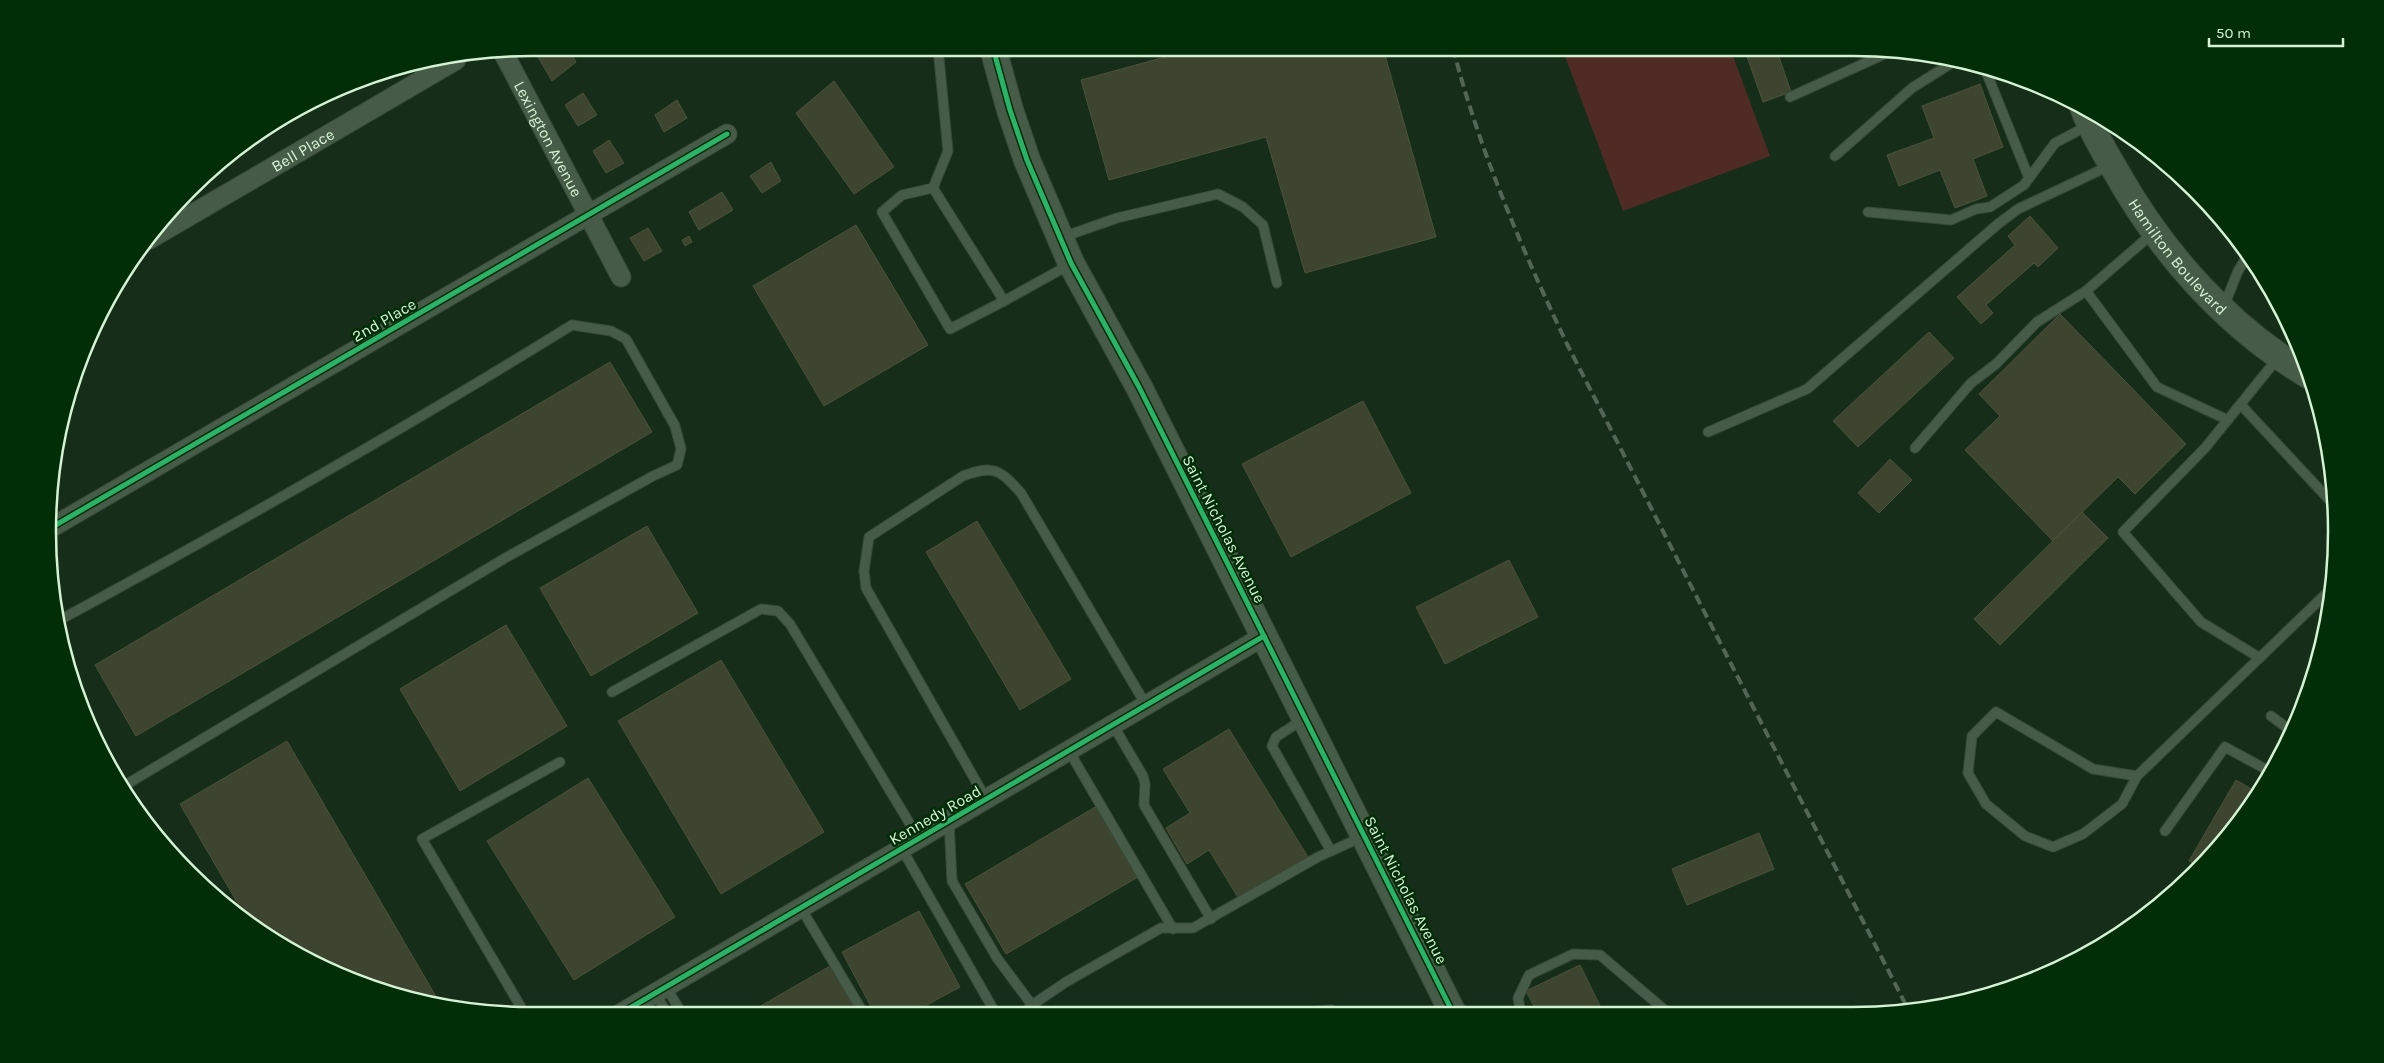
<svg xmlns="http://www.w3.org/2000/svg" width="2384" height="1063" viewBox="0 0 2384 1063" font-family="Karla,sans-serif">
<rect width="100%" height="100%" fill="#162e19"/>
<polygon fill="#502b25" points="1562,48 1730,48 1770,156 1623,211"/>
<g fill="#3d4430" stroke="#4c5239">
<polygon points="554,48 568,48 576,62 552,81 538,57"/>
<polygon points="1198,48 1383,48 1436,237 1305,273 1266,137 1109,180 1081,80"/>
<polygon points="1744,48 1806,48 1779,57 1791,92 1763,102"/>
<polygon points="834,81 894,167 854,194 796,113"/>
<polygon points="1980,84 2003,147 1973,159 1987,196 1955,208 1940,170 1899,186 1887,155 1934,138 1922,106"/>
<polygon points="583,93 597,115 578,126 565,105"/>
<polygon points="677,100 687,118 664,132 655,115"/>
<polygon points="609,140 624,163 606,173 593,151"/>
<polygon points="771,162 781,181 762,193 750,176"/>
<polygon points="722,192 733,210 699,230 689,212"/>
<polygon points="2030,216 2058,248 2038,267 2034,263 1986,305 1993,313 1981,324 1957,297 2015,245 2008,236"/>
<polygon points="856,225 928,345 824,406 753,286"/>
<polygon points="648,228 662,251 644,261 630,238"/>
<polygon points="689,236 692,242 685,246 682,240"/>
<polygon points="2060,314 2186,444 2135,494 2118,477 2053,541 1965,450 2000,416 1979,394"/>
<polygon points="1929,332 1954,358 1858,447 1833,421"/>
<polygon points="610,362 652,432 136,736 95,665"/>
<polygon points="1363,401 1411,493 1291,557 1242,464"/>
<polygon points="1890,459 1912,480 1879,513 1858,493"/>
<polygon points="2082,512 2108,538 2000,645 1974,619"/>
<polygon points="977,521 1071,679 1020,710 926,552"/>
<polygon points="647,526 698,613 591,676 540,588"/>
<polygon points="1509,560 1538,617 1445,664 1416,607"/>
<polygon points="506,625 567,726 460,791 400,689"/>
<polygon points="721,660 824,832 721,894 618,721"/>
<polygon points="1229,729 1308,857 1239,899 1209,850 1187,864 1166,828 1190,813 1163,769"/>
<polygon points="287,741 438,1000 376,990 290,951 248,921 180,804"/>
<polygon points="588,778 675,917 574,980 487,841"/>
<polygon points="2236,780 2258,793 2255,801 2195,864 2189,861"/>
<polygon points="1097,806 1138,877 1006,954 965,884"/>
<polygon points="1759,833 1774,869 1687,905 1672,869"/>
<polygon points="919,911 960,987 923,1007 927,1014 875,1014 842,952"/>
<polygon points="1580,965 1603,1012 1537,1012 1526,991"/>
<polygon points="830,966 858,1015 745,1015"/>
</g>
<g fill="none" stroke-linecap="round" stroke-linejoin="round">
<defs>
<g id="lane">
<polyline points="938,48 948,151 933,188 1004,301 1069,265"/>
<polyline points="1985,69 2029,178"/>
<polyline points="1790,97 1887,53"/>
<polyline points="2096,132 2112,125"/>
<polyline points="1835,156 1912,88 1950,64"/>
<polyline points="933,188 902,195 882,212 950,329 1004,301"/>
<polyline points="1868,212 1951,220 1976,209 1990,207 2024,185 2055,143 2089,125"/>
<polyline points="1063,237 1117,218 1218,194 1243,207 1263,225 1277,283"/>
<polyline points="2086,291 2157,387 2228,420"/>
<polyline points="2224,306 2238,271 2248,255"/>
<polyline points="2241,405 2335,506"/>
<polyline points="1708,432 1807,389 1998,224 2018,209 2109,166"/>
<polyline points="1915,448 1971,383 1996,364 2037,322 2086,291 2153,233"/>
<path d="M58 621C231 527 404 429 572 325L611 331 626 339 675 426 681 449 677 465 653 476 507 557 122 787"/>
<polyline points="2260,658 2201,622 2123,532 2205,448 2277,359"/>
<polyline points="612,692 761,609 778,611 790,624 919,839"/>
<polyline points="2271,716 2290,730"/>
<polyline points="1302,720 1276,737 1272,746 1331,851"/>
<polyline points="1113,725 1143,776 1145,784 1144,805 1211,919"/>
<polyline points="1069,751 1173,929"/>
<polyline points="2137,776 2093,769 1996,712 1972,736 1968,773 1986,804 2025,836 2053,847 2083,834 2122,804 2137,776 2333,587"/>
<path d="M986 799 866 588 864 571 869 537 963 476C994 464 1000 470 1021 493L1146 705"/>
<polyline points="949,821 952,881 997,958 1032,1005"/>
<polyline points="2165,831 2225,747 2269,771"/>
<polyline points="902,849 996,1014"/>
<polyline points="801,908 864,1014"/>
<polyline points="666,987 683,1015"/>
<polyline points="655,993 668,1015"/>
<polyline points="1294,1013 1331,1010 1334,1013"/>
<polyline points="1521,1013 1518,998 1529,975 1573,954 1600,955 1667,1012"/>
<polyline points="525,1014 422,839 560,762"/>
<polyline points="1023,1014 1032,1005 1066,982 1161,928 1193,928 1318,857 1362,837"/>
</g>
<g id="street">
<path id="s1" d="M503 52 621 277"/>
<path id="s2" d="M148 240 456 60"/>
<polyline points="54,526 727,134"/>
<polyline points="618,1015 1264,636"/>
</g>
<g id="secondary">
<polyline points="993,48 1010,110 1027,160 1071,263 1139,387 1453,1013"/>
<path id="s3" d="M2083 107C2091 129 2102 148 2114 168 2160 251 2226 326 2308 375"/>
</g>
</defs>
<use href="#lane" stroke="#374a38" stroke-width="11"/>
<use href="#street" stroke="#374a38" stroke-width="21"/>
<use href="#secondary" stroke="#374a38" stroke-width="28"/>
<use href="#lane" stroke="#475c48" stroke-width="9"/>
<use href="#street" stroke="#475c48" stroke-width="19"/>
<use href="#secondary" stroke="#475c48" stroke-width="26"/>
<path stroke="#536555" stroke-width="4" stroke-dasharray="10 5" stroke-linecap="butt" d="M1453 48C1479 150 1522 249 1567 344L1909 1011"/>
<defs>
<g id="cycleway">
<polyline points="993,48 1010,110 1027,160 1071,263 1139,387 1453,1013"/>
<polyline points="54,526 727,134"/>
<polyline points="618,1015 1264,636"/>
</g>
</defs>
<use href="#cycleway" stroke="#012e06" stroke-width="8"/>
<use href="#cycleway" stroke="#2db169" stroke-width="5"/>
</g>
<g text-anchor="middle" dominant-baseline="central" stroke-width="5" stroke-linejoin="round" paint-order="stroke">
<g font-size="16" fill="#d5f3d4" stroke="#012e06">
<text stroke="none"><textPath href="#s1" startOffset="98">Lexington Avenue</textPath></text>
<text stroke="none"><textPath href="#s2" startOffset="179">Bell Place</textPath></text>
<text stroke="none"><textPath href="#s3" startOffset="178">Hamilton Boulevard</textPath></text>
<text transform="translate(384 320) rotate(-30)">2nd Place</text>
<text transform="translate(1224 529) rotate(63)">Saint Nicholas Avenue</text>
<text transform="translate(935 815) rotate(-30)">Kennedy Road</text>
<text transform="translate(1406 890) rotate(63)">Saint Nicholas Avenue</text>
</g>
</g>
<path d="M0 0H2384V1063H0ZM531 56H1853A475 475 0 0 1 2328 531V532A475 475 0 0 1 1853 1007H531A475 475 0 0 1 56 532V531A475 475 0 0 1 531 56Z" fill="#012e06" fill-rule="evenodd"/>
<path fill="none" stroke="#d5f3d4" stroke-width="2.5" d="M531 56H1853A475 475 0 0 1 2328 531V532A475 475 0 0 1 1853 1007H531A475 475 0 0 1 56 532V531A475 475 0 0 1 531 56Z"/>
<path d="M2209 38v8h134v-8" fill="none" stroke="#d5f3d4" stroke-width="2.5"/>
<text x="2216" y="38" font-size="15" fill="#d5f3d4" stroke="#012e06" stroke-width="4" paint-order="stroke">50 m</text>
</svg>
